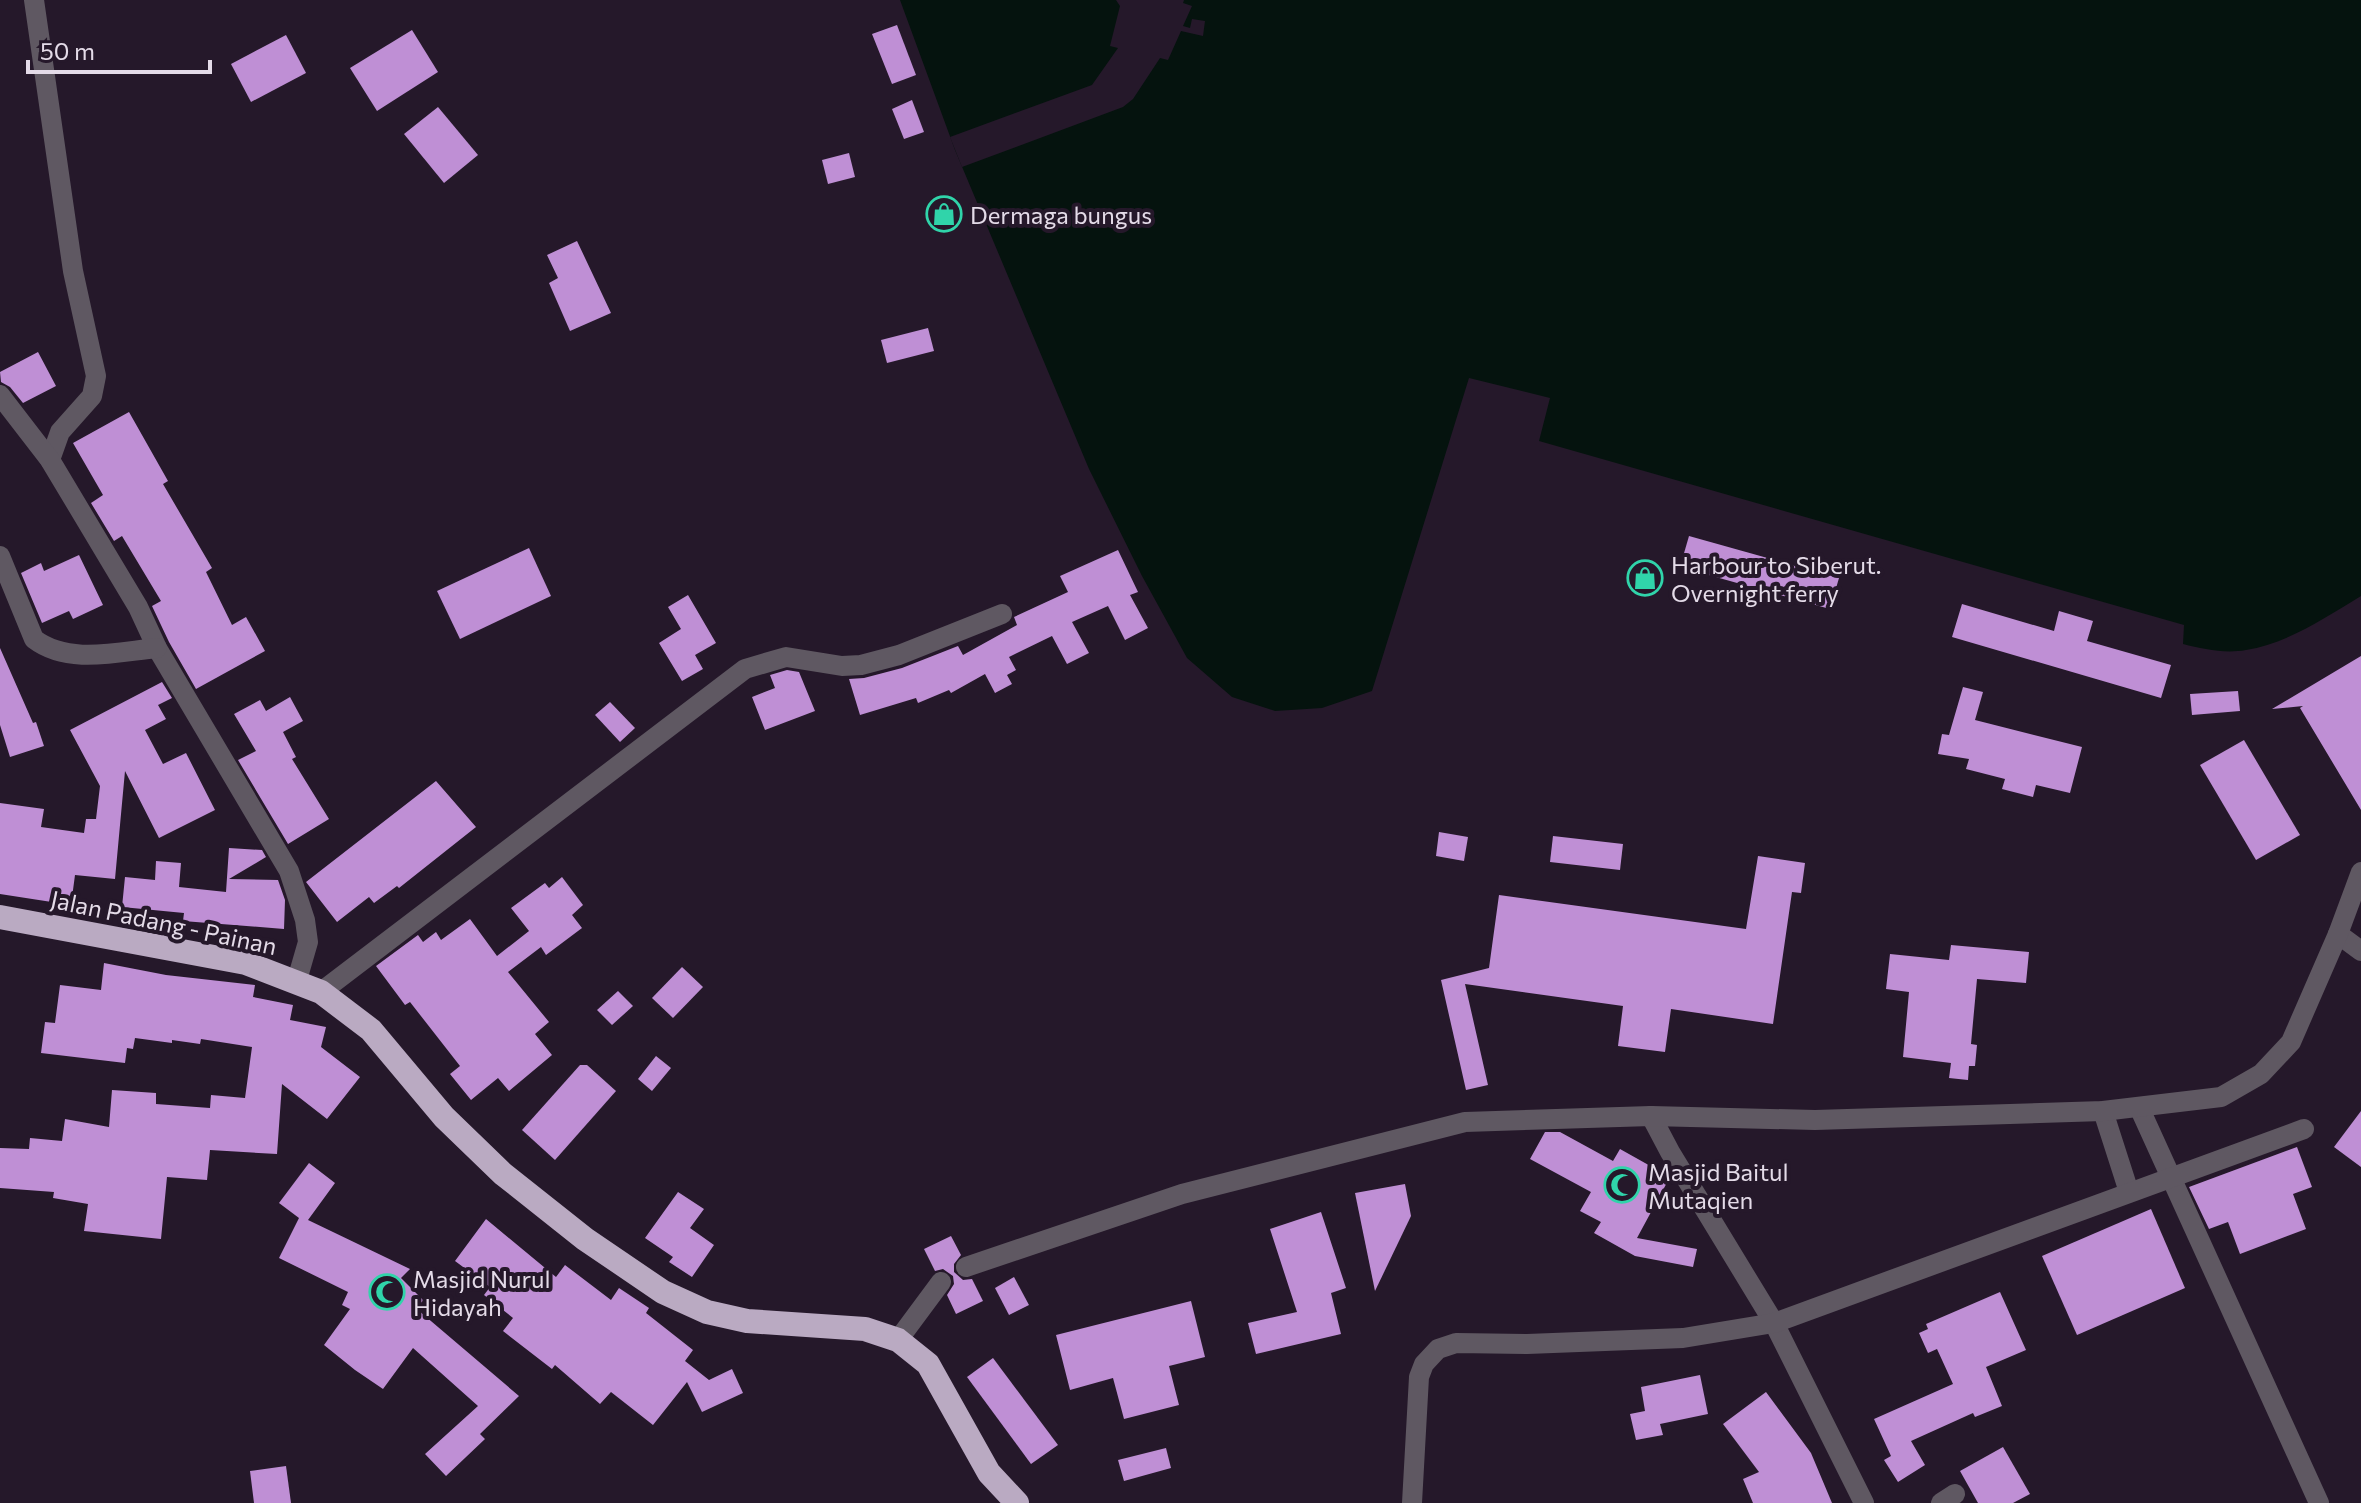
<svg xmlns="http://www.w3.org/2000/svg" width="2361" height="1503" viewBox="0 0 2361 1503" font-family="Commissioner,sans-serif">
<rect width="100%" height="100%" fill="#25182a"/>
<path fill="#05130e" d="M900 0H2361V596C2326 617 2287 644 2246 650 2225 654 2203 649 2183 644L2184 625 1539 441 1550 398 1469 378 1372 691 1322 708 1275 711 1232 697 1187 658 1142 576 1089 469 955 150Z"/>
<polygon fill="#25182a" points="1116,0 1184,0 1183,3 1192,6 1183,26 1190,28 1192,19 1205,21 1203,36 1181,31 1168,60 1160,58 1133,99 1123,107 962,167 950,137 1092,85 1118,48 1110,46 1120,6"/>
<g fill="#bf8fd5">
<polygon points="897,25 916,75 892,84 872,34"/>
<polygon points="412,30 438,72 377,111 350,68"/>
<polygon points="286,35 306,73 251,102 231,64"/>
<polygon points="912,100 924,132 904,139 892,109"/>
<polygon points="438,107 478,155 444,183 404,134"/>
<polygon points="849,153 855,177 828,184 822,160"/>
<polygon points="577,241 611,313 570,331 549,283 558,278 547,255"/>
<polygon points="928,328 934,351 887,363 881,340"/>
<polygon points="38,352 56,386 23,403 10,387 1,382 0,372"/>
<polygon points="129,412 168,481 163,484 212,568 206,572 232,625 246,617 265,651 196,689 169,642 152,606 161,601 122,536 114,541 91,503 103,495 73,443"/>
<polygon points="1689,536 1839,578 1830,609 1680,567"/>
<polygon points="529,548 551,596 460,639 437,591"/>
<polygon points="1118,550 1138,592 1130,595 1148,628 1125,640 1108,606 1072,622 1089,653 1067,664 1052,636 1009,657 1016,670 1007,675 1012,684 995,693 985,674 951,693 949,690 918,703 916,698 860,715 849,679 864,678 902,668 958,646 963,655 1017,625 1014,617 1068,592 1060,576"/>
<polygon points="79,555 103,605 73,619 69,611 42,623 21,573 41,563 44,571"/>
<polygon points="688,595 716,643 695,655 703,669 682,681 659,643 681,629 668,607"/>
<polygon points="1962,604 2054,631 2059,611 2093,621 2087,641 2171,665 2161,698 1952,637"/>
<polygon points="0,648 33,723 36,722 44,746 10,757 0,725"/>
<polygon points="2361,656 2361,810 2300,708 2303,706 2272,709"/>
<polygon points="787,670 799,672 815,711 765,730 752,697 775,688 770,675"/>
<polygon points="162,682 172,698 158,705 166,719 145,730 163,764 186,753 215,810 159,838 125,771 115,879 75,875 71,905 0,894 0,803 44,809 41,827 84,833 86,819 96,819 100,786 70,730"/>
<polygon points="1963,687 1983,692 1975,720 2082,747 2070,793 2036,785 2033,797 2002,789 2005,779 1966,769 1969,759 1938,754 1942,734 1949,735"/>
<polygon points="2238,691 2240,711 2192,715 2190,694"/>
<polygon points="290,697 303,721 283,732 296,757 292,759 329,819 288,844 238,760 256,751 234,714 260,700 266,711"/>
<polygon points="610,702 635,728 620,742 595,715"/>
<polygon points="2244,740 2300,835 2256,860 2200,765"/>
<polygon points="436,781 476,827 399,888 397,886 374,903 369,897 337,922 306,882"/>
<polygon points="1439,832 1468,837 1464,861 1436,856"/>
<polygon points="1553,836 1623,844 1620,870 1550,862"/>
<polygon points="229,848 262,850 266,857 229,879 278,880 285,900 284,929 183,921 184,913 122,907 125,877 155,880 156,861 181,863 179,887 226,892"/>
<polygon points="1758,856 1805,863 1801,893 1792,892 1773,1024 1671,1009 1665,1052 1618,1046 1623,1006 1465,984 1488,1085 1466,1090 1441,980 1489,968 1499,895 1746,929"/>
<polygon points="562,877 583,905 572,915 582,928 546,955 541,947 508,972 549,1022 535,1034 552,1055 509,1091 498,1078 471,1100 450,1074 460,1066 410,1002 405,1005 376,966 418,935 423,942 436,932 441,940 470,919 497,956 529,931 511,908 545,883 549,888"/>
<polygon points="1951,945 2029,952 2026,983 1977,979 1971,1044 1977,1045 1975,1066 1969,1066 1968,1080 1949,1078 1951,1063 1903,1057 1909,992 1886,989 1890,954 1949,960"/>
<polygon points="104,963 166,975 255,985 253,997 293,1005 290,1020 326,1027 321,1047 360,1077 327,1119 282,1084 277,1154 210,1150 207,1180 167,1177 161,1239 84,1231 88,1204 53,1198 54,1192 0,1188 0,1148 29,1149 30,1138 62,1141 65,1119 109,1127 112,1090 156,1093 156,1104 210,1108 211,1095 245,1098 252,1047 201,1039 200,1044 172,1040 172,1043 135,1038 133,1049 127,1048 125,1063 41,1053 45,1022 55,1023 60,985 101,990"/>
<polygon points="682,967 703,987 673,1018 652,998"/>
<polygon points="618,991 633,1006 612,1025 597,1010"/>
<polygon points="656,1056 671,1068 652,1091 638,1079"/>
<polygon points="580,1065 587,1065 616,1091 555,1160 522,1130"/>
<polygon points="2361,1111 2361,1167 2334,1147"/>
<polygon points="1545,1132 1560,1132 1613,1161 1620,1149 1670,1177 1637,1238 1697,1249 1693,1267 1635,1256 1594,1233 1601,1222 1580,1211 1591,1192 1530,1159"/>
<polygon points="2297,1147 2312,1187 2293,1194 2306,1229 2240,1254 2228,1222 2209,1229 2189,1187"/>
<polygon points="309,1163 335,1183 308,1220 410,1269 401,1278 423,1300 418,1310 519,1396 480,1434 485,1439 446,1476 425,1454 478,1406 413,1348 383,1389 355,1370 324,1345 350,1309 342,1305 348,1292 279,1258 299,1218 279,1203"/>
<polygon points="1405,1184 1411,1216 1375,1291 1355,1193"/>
<polygon points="678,1192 704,1209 690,1228 714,1245 692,1277 669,1262 673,1257 645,1238"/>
<polygon points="2151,1209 2185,1288 2077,1335 2042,1256"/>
<polygon points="1321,1212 1346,1288 1331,1293 1341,1334 1256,1354 1248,1323 1297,1312 1270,1229"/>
<polygon points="486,1219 556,1277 565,1265 611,1300 619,1288 649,1308 646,1313 693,1350 685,1361 709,1380 732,1369 743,1393 702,1412 687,1382 653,1425 611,1392 600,1404 555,1365 552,1369 503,1331 513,1318 484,1295 490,1287 455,1261"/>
<polygon points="951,1236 961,1255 954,1264 954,1272 963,1280 972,1279 983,1301 956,1314 947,1295 954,1284 953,1276 943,1269 935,1271 924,1249"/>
<polygon points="1014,1277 1029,1305 1009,1315 995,1288"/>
<polygon points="2000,1292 2026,1350 1986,1367 2002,1406 1975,1417 1973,1413 1911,1441 1925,1465 1898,1482 1884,1460 1891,1456 1874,1419 1953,1384 1937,1349 1928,1353 1919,1333 1928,1329 1926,1324"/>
<polygon points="1191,1301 1205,1357 1169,1366 1179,1405 1124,1419 1113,1378 1070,1390 1056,1335"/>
<polygon points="993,1358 1058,1445 1031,1464 967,1377"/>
<polygon points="1700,1375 1708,1414 1660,1424 1663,1435 1636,1440 1630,1414 1645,1411 1641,1387"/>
<polygon points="1766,1392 1811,1453 1832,1503 1753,1503 1743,1479 1759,1472 1723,1424"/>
<polygon points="2003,1447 2030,1494 2013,1503 1978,1503 1960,1471"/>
<polygon points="1166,1448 1171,1468 1124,1481 1118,1460"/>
<polygon points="286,1466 291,1503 254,1503 250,1471"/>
</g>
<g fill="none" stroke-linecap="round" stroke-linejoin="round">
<g stroke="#5f5862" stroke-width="20">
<polyline points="34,0 73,271 96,376 92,396 60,432 50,460"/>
<polyline points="0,395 50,460 138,607 157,648 289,871 305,920 308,942 297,980"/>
<path d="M0 556 34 639C68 665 117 652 157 648"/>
<polyline points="2338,934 2361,951"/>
<polyline points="321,992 745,669 786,657 842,666 861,665 899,655 1002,614"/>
<polyline points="2139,1107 2319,1503"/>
<polyline points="2103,1111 2129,1192"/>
<polyline points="1651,1116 1670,1152 1774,1323 1864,1503"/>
<polyline points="966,1267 1182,1194 1465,1122 1651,1116 1815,1120 2103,1111 2221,1097 2261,1074 2291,1042 2338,934 2361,872"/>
<polyline points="898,1340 941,1282"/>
<polyline points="1412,1503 1419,1377 1424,1364 1438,1349 1456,1343 1527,1344 1683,1338 1774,1323 2304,1129"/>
<polyline points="1941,1503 1955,1494"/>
</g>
<polyline stroke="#baaac2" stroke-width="24" points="0,917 246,963 321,992 371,1030 444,1117 503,1174 585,1239 663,1292 707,1312 747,1321 865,1329 898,1340 928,1364 989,1473 1017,1503"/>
</g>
<defs>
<symbol id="shop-ring" viewBox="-11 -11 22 22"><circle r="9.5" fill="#25182a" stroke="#30d4aa" stroke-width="1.5"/><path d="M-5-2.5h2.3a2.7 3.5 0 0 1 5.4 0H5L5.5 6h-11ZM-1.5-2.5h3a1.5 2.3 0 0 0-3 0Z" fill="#30d4aa"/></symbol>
<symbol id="mosque-ring" viewBox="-11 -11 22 22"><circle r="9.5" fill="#25182a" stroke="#30d4aa" stroke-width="1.5"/><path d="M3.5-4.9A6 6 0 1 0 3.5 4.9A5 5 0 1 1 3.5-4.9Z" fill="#30d4aa"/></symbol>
</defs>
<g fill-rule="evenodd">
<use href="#shop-ring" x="924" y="194" width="40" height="40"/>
<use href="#shop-ring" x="1625" y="558" width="40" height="40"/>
<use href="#mosque-ring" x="1602" y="1165" width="40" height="40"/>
<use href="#mosque-ring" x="367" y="1272" width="40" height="40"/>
</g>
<g text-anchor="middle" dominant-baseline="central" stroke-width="8" stroke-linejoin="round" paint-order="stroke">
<g font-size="24" fill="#e4dbe8" stroke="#25182a" text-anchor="start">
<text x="970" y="214">Dermaga bungus</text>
<text x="1671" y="564">Harbour to Siberut.<tspan x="1671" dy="28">Overnight ferry</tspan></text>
<text x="1648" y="1171">Masjid Baitul<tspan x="1648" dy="28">Mutaqien</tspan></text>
<text x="413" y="1278">Masjid Nurul<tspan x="413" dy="28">Hidayah</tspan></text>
</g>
<g font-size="24" fill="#e4dbe8" stroke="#25182a">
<text transform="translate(164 922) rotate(12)">Jalan Padang - Painan</text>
</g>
</g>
<path d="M28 60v12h182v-12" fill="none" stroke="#e4dbe8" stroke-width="4"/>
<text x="40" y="60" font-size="24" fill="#e4dbe8" stroke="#25182a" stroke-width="6" paint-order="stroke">50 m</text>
</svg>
